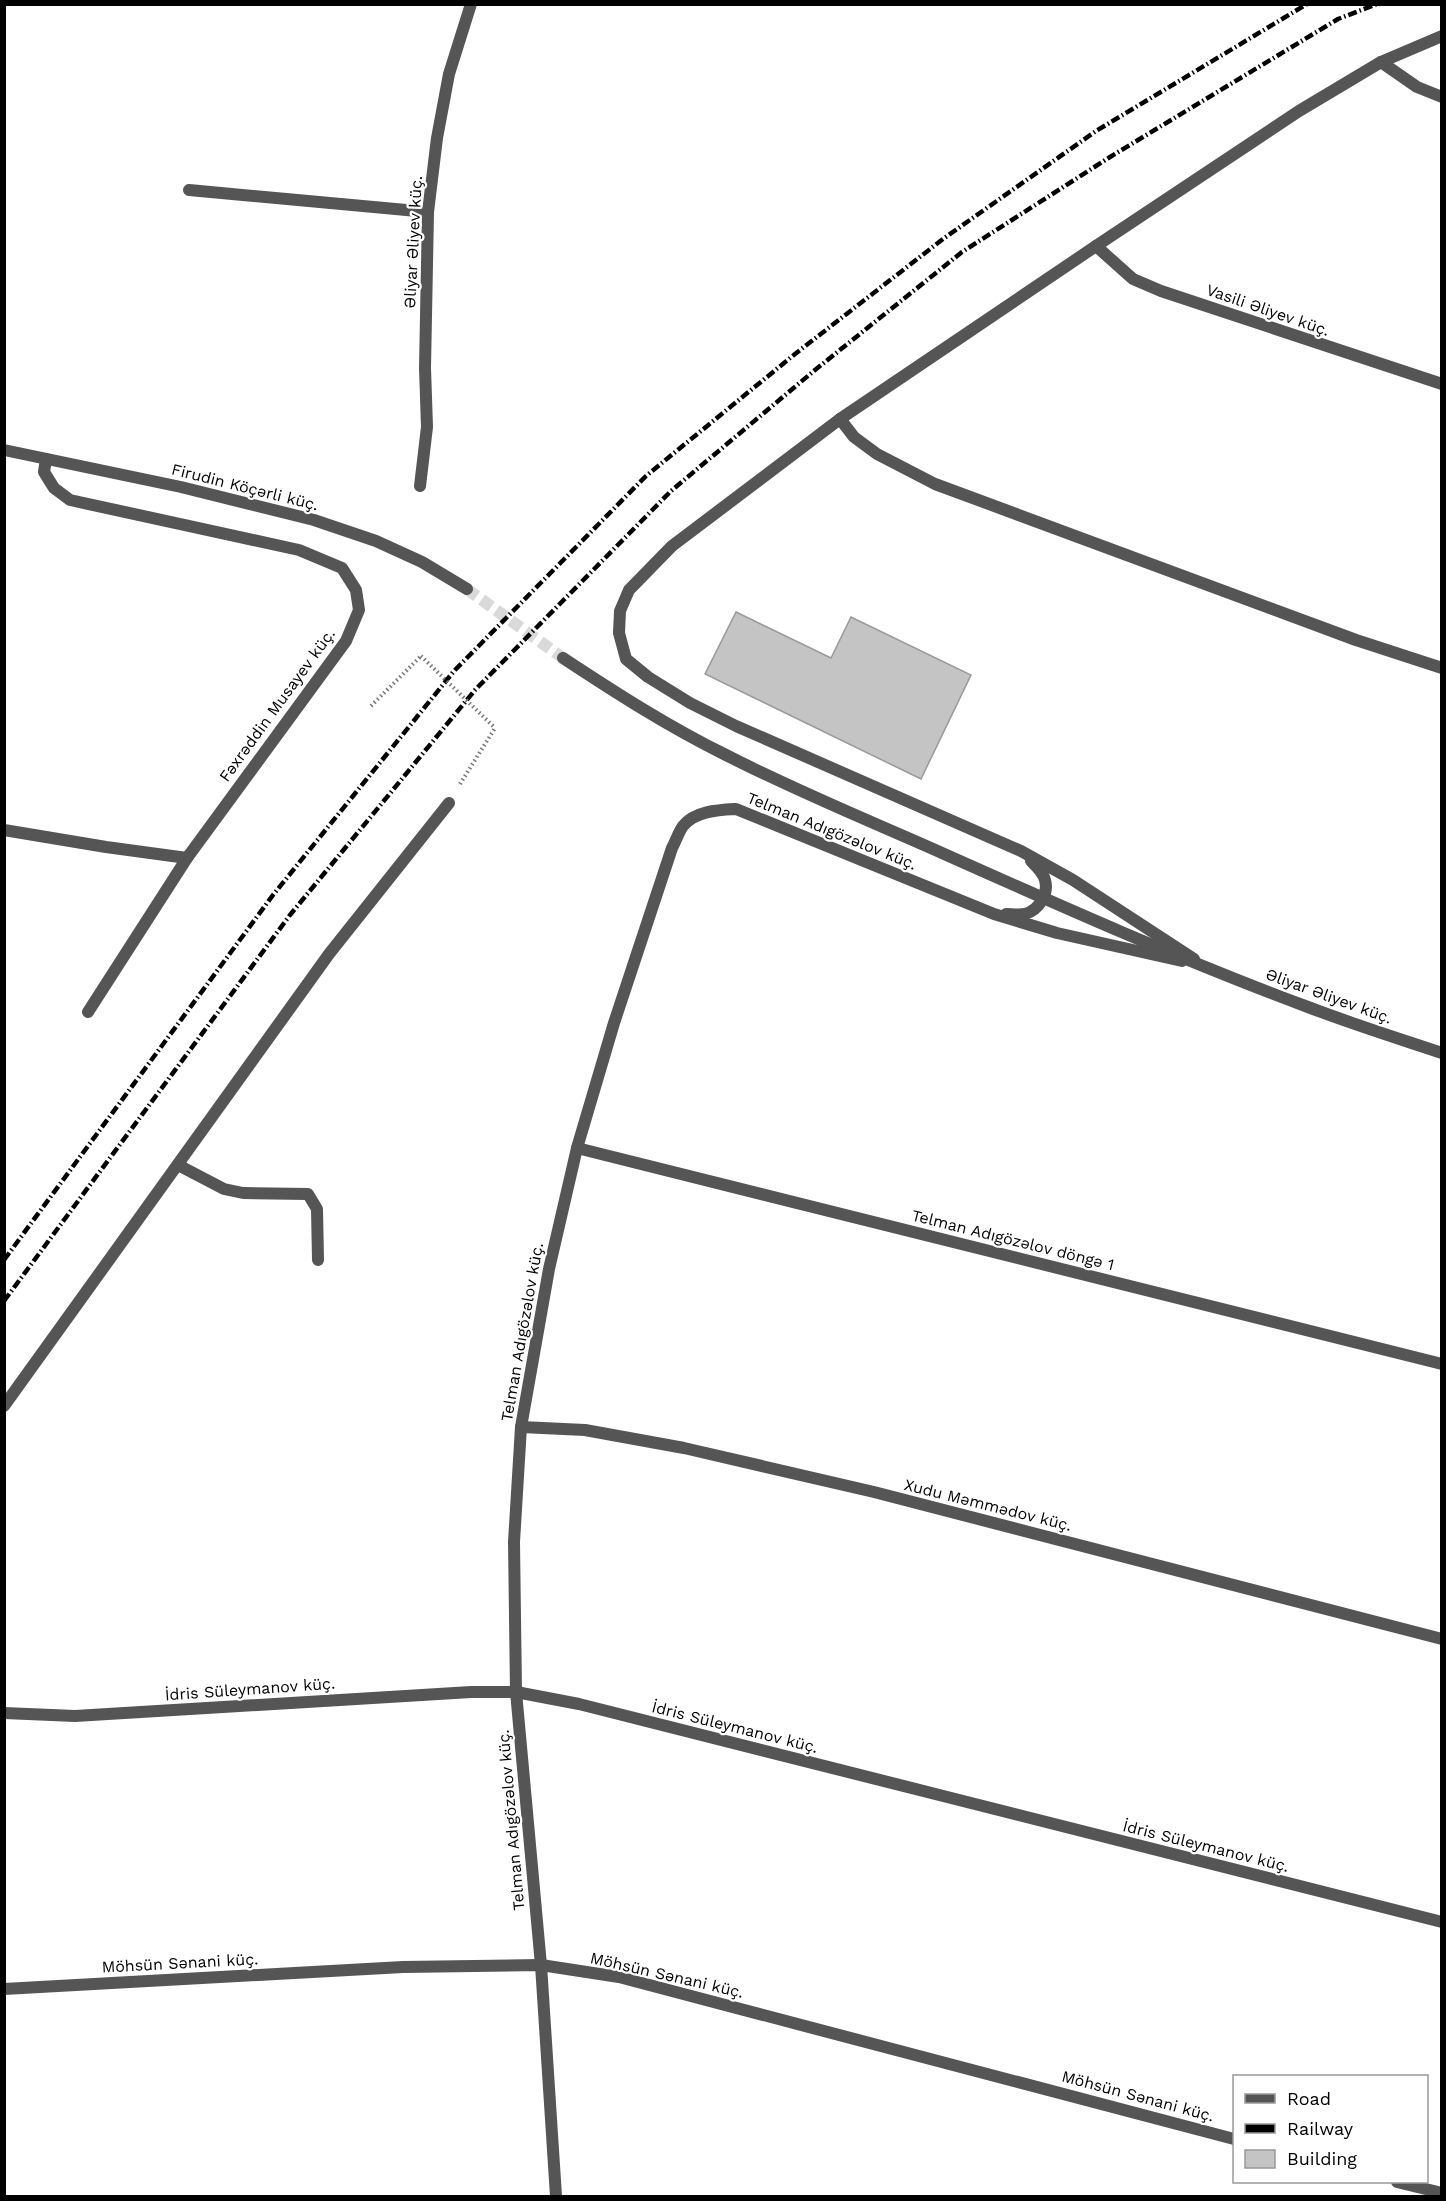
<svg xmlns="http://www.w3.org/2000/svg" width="1446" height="2201" viewBox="0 0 1446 2201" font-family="'Work Sans',sans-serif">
<rect width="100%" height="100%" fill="#fff"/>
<polygon fill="#c4c4c4" stroke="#999" stroke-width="1.5" points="736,612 831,658 851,617 971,675 921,779 705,674"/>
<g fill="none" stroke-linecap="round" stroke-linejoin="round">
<polyline stroke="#d9d9d9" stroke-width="12" stroke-dasharray="12 6" stroke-linecap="butt" points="467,589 563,658"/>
<g stroke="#777" stroke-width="4" stroke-dasharray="1.5 3" stroke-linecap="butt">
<polyline points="371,706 421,656"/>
<polyline points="460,784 495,728"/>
</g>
<g stroke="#555" stroke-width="12">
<polyline points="1381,62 1417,87 1442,97"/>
<polyline points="189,190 428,212"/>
<polyline points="1096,246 1133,279 1161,291 1442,384"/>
<polyline points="840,419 854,437 877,454 935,484 1356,640 1442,668"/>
<polyline points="420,486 427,427 425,368 428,212 437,138 449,74 471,4"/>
<polyline points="4,830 106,847 187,858 346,641 359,610 356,590 342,568 299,550 70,500 54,488 44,472 46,459"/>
<path d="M1006 914C1012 914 1019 915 1025 914 1039 910 1049 894 1045 880 1043 872 1036 866 1031 861"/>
<polyline points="1194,959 1073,880 1021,851 736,726 690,703 648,677 626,659 619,633 620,611 629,590 672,546 840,419 1096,246 1299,111 1381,62 1442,36"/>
<polyline points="88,1012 187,858"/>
<polyline points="577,1148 1442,1364"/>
<polyline points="178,1165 224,1189 243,1193 308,1194 317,1209 318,1260"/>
<polyline points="4,1406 329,954 449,803"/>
<polyline points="521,1427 585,1430 684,1448 874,1492 1442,1639"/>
<polyline points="4,1713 75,1716 471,1692 516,1692 579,1704 1442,1922"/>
<polyline points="4,1989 403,1967 541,1965 619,1977 1234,2139"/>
<polyline points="1397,2182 1442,2193"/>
<path d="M556 2196 541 1965 516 1692 514 1542 521 1427 549 1269 577 1148 614 1023 672 848C676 841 678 833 683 826 695 811 718 810 736 809L994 914 1057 933 1182 961"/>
</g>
<g stroke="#555" stroke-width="12">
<polyline points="4,450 181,487 314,520 376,541 422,562 467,589"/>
<path d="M563 658C616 693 669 727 726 755 796 791 870 821 942 853 1063 907 1184 961 1308 1007 1352 1024 1397 1038 1442 1053"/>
</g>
<g stroke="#000" stroke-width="4.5" stroke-dasharray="9 3 1.5 3" stroke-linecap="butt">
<polyline points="4,1260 273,895 454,671 646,476 795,354 943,239 1096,131 1307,4"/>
<polyline points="4,1301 290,915 475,690 671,491 815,370 962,252 1110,157 1338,19 1377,4"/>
</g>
<polyline stroke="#777" stroke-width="4" stroke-dasharray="1.5 3" stroke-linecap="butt" points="421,656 495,728"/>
</g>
<g text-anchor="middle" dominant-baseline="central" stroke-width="4.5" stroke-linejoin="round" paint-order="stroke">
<g font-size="16" fill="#000" stroke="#fff">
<text transform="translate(413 242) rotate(-87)">Əliyar Əliyev küç.</text>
<text transform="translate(1268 310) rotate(19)">Vasili Əliyev küç.</text>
<text transform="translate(245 487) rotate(14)">Firudin Köçərli küç.</text>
<text transform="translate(277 705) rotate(-54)">Fəxrəddin Musayev küç.</text>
<text transform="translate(832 831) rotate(22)">Telman Adıgözəlov küç.</text>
<text transform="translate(1329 996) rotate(20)">Əliyar Əliyev küç.</text>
<text transform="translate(1013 1240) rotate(14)">Telman Adıgözəlov döngə 1</text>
<text transform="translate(522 1332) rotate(-80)">Telman Adıgözəlov küç.</text>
<text transform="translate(988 1505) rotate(14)">Xudu Məmmədov küç.</text>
<text transform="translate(250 1689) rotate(-4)">İdris Süleymanov küç.</text>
<text transform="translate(735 1727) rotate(14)">İdris Süleymanov küç.</text>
<text transform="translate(511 1820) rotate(-95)">Telman Adıgözəlov küç.</text>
<text transform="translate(1206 1846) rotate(14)">İdris Süleymanov küç.</text>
<text transform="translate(180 1963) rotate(-3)">Möhsün Sənani küç.</text>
<text transform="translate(667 1975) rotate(13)">Möhsün Sənani küç.</text>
<text transform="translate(1138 2096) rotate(15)">Möhsün Sənani küç.</text>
</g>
</g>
<rect width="1446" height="2201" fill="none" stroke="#000000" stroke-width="12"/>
<rect x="1233" y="2075" width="195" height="108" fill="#ffffff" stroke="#999999" stroke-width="1.5"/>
<rect x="1245" y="2094" width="30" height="9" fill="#555555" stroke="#999999" stroke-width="1.5"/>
<text x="1287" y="2105" font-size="18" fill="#000000">Road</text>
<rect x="1245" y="2124" width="30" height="9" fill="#000000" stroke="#999999" stroke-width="1.5"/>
<text x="1287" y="2135" font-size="18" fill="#000000">Railway</text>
<rect x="1245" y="2150" width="30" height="18" fill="#c4c4c4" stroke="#999999" stroke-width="1.5"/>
<text x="1287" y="2165" font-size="18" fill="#000000">Building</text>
</svg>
